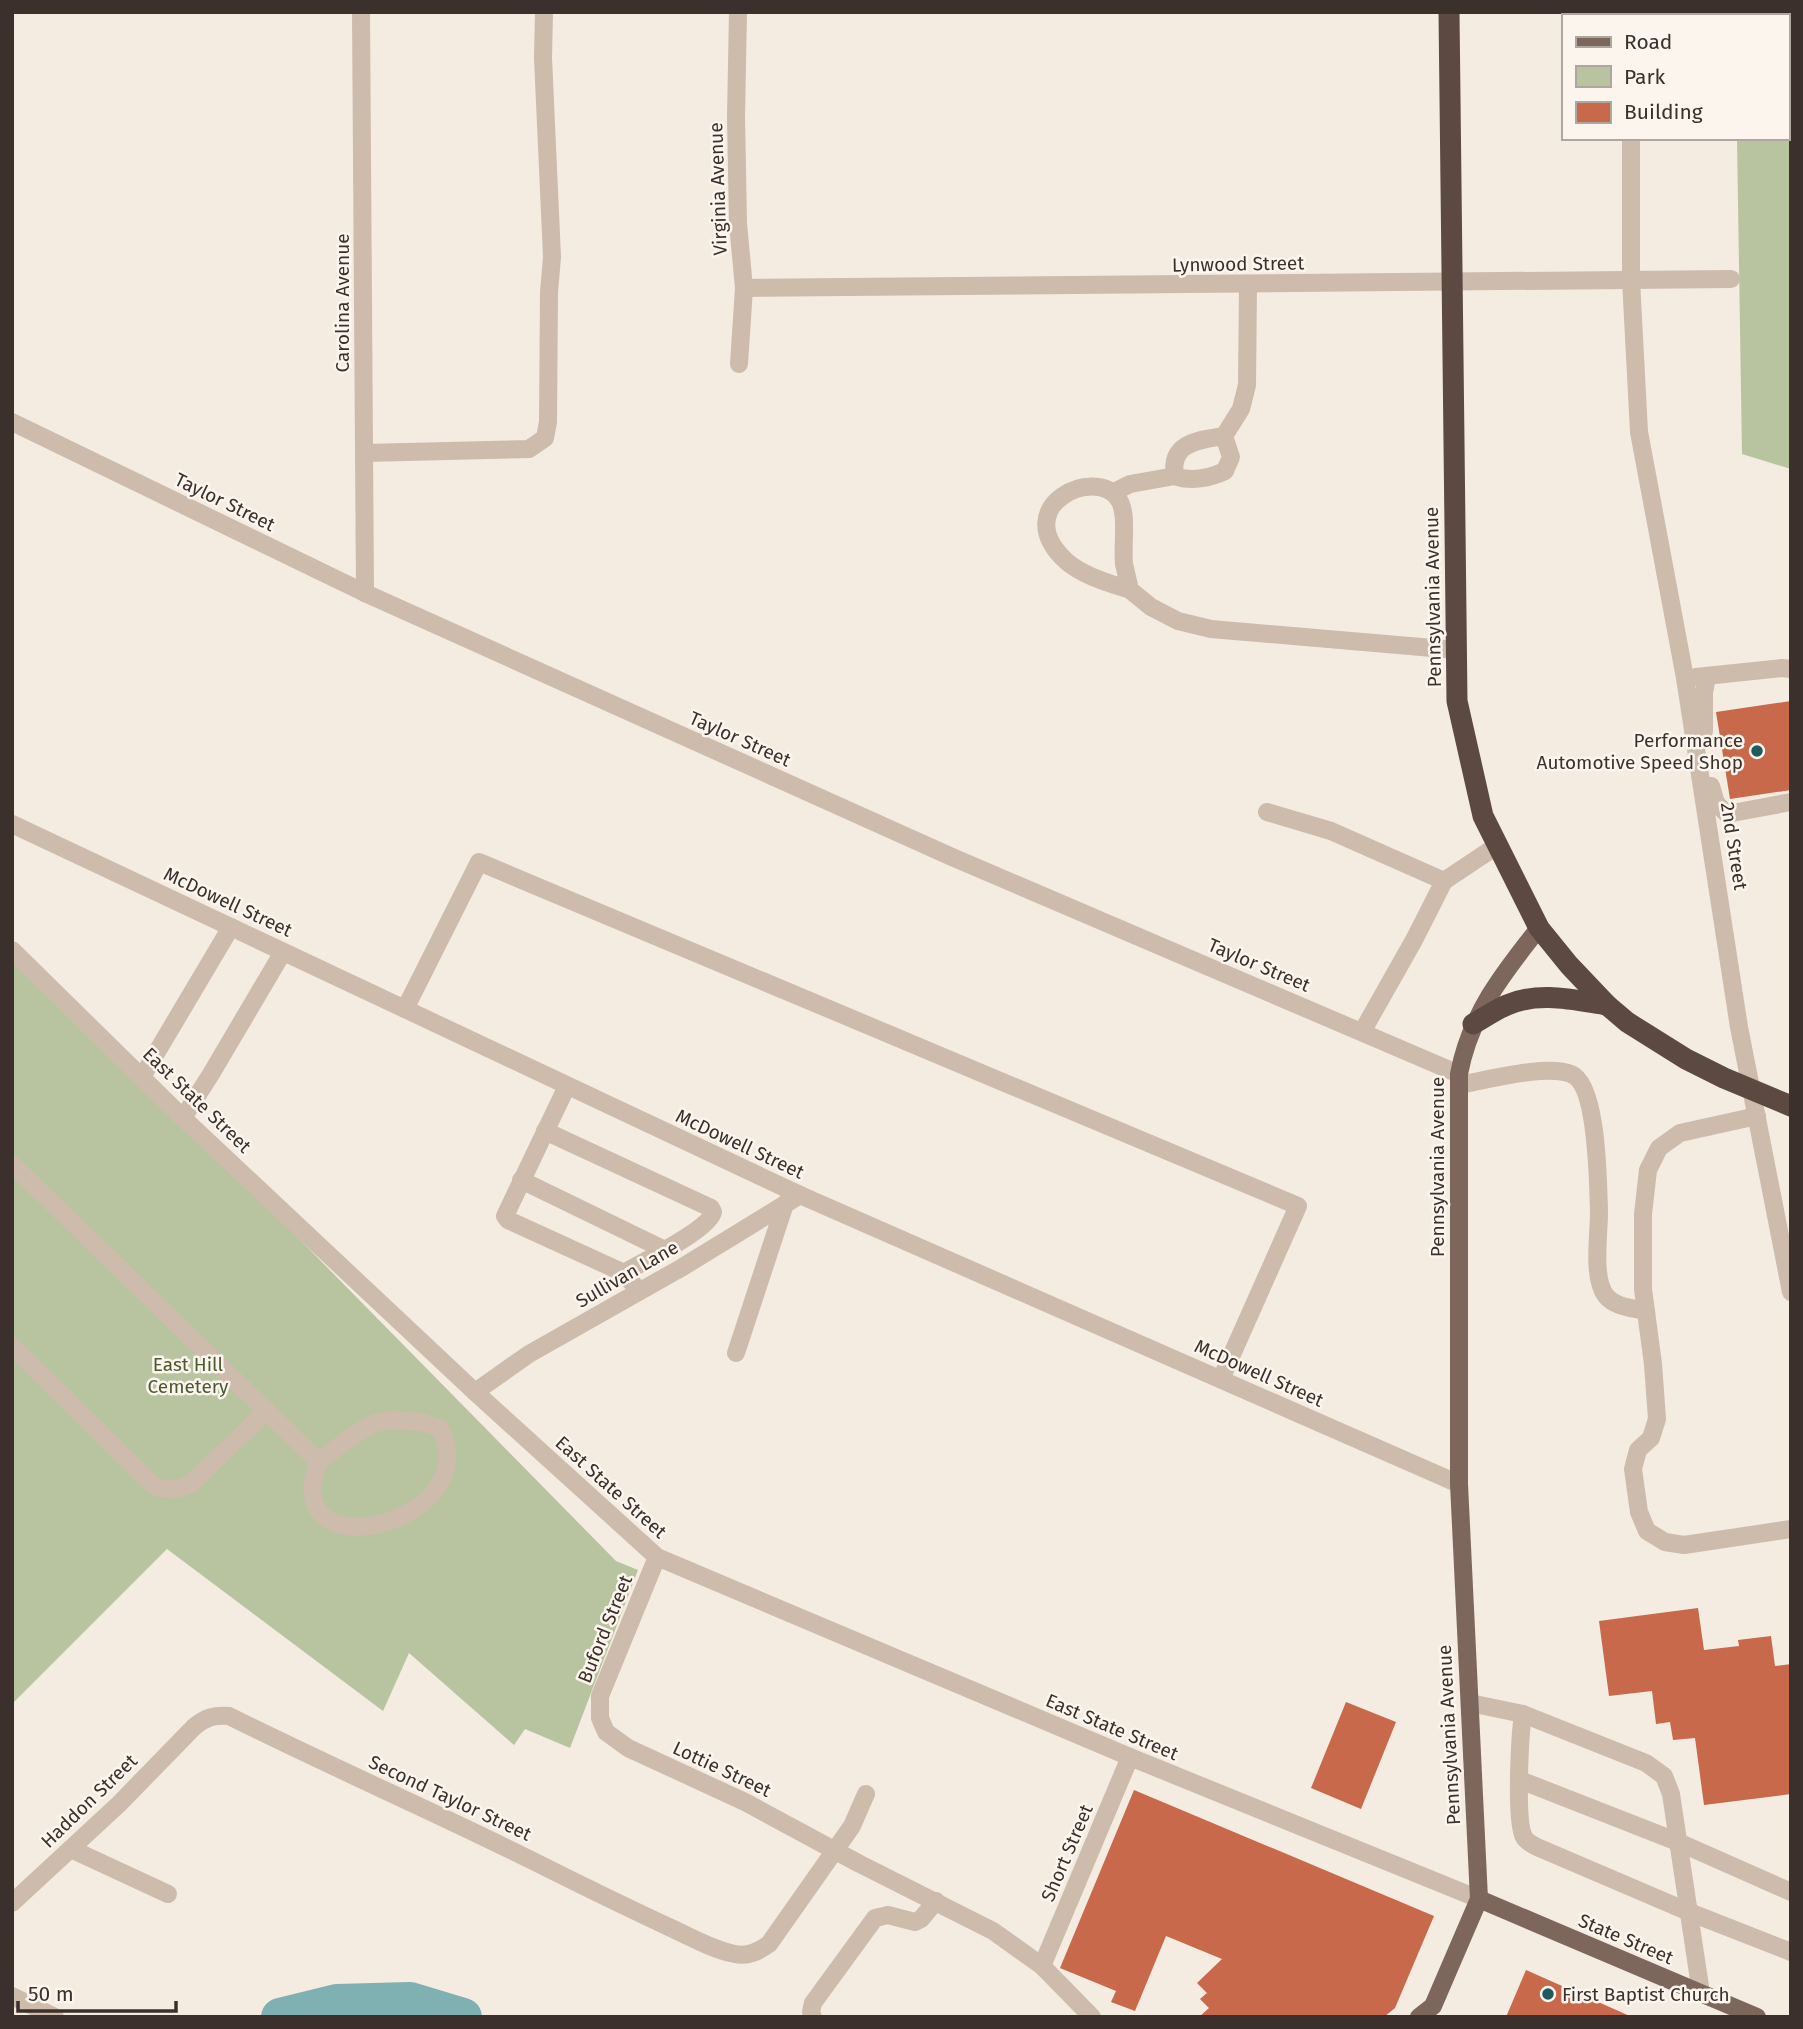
<svg xmlns="http://www.w3.org/2000/svg" width="1803" height="2029" viewBox="0 0 1803 2029" font-family="'Fira Sans',sans-serif">
<rect width="100%" height="100%" fill="#f4ebe1"/>
<g fill="#b8c4a0">
<polygon points="1735,12 1791,12 1791,469 1742,454 1737,138 1787,138 1787,16 1735,16"/>
<polygon points="12,947 616,1561 638,1570 570,1748 525,1729 514,1745 409,1653 383,1711 167,1549 12,1704"/>
</g>
<g fill="none" stroke-linecap="round" stroke-linejoin="round">
<polyline stroke="#7fb0b2" stroke-width="38" points="280,2017 337,2003 410,2001 463,2017"/>
</g>
<g fill="#c8694b">
<polygon points="1791,701 1791,790 1730,799 1716,712"/>
<polygon points="1698,1608 1704,1650 1739,1646 1738,1640 1771,1636 1775,1666 1791,1664 1791,1794 1704,1805 1695,1738 1673,1740 1670,1722 1656,1724 1652,1691 1609,1696 1599,1621"/>
<polygon points="1346,1702 1396,1722 1361,1809 1311,1788"/>
<polygon points="1134,1790 1434,1916 1395,2008 1384,2017 1199,2017 1209,2008 1200,1999 1207,1993 1197,1983 1222,1959 1166,1936 1135,2011 1111,2002 1116,1991 1060,1968"/>
<polygon points="1526,1970 1632,2017 1506,2017"/>
</g>
<g fill="none" stroke-linecap="round" stroke-linejoin="round">
<g stroke="#cdbbac" stroke-width="18">
<polyline points="361,12 365,593"/>
<polyline points="738,12 736,117 738,223 744,288 739,364"/>
<polyline points="1632,16 1632,12"/>
<polyline points="1631,138 1631,280 1639,432 1685,678 1739,1027 1791,1292"/>
<polyline points="744,288 1731,279"/>
<polyline points="12,422 365,593 952,857 1459,1074"/>
<path d="M1224 436 1231 457 1225 471C1210 478 1191 482 1175 476 1169 442 1200 440 1224 436L1241 409 1247 385 1248 285"/>
<polyline points="364,453 529,449 545,438 548,422 549,292 552,257 543,58 544,12"/>
<polyline points="1114,492 1130,484 1175,476"/>
<path d="M1130 590C1109 583 1083 576 1066 561 1007 506 1097 464 1119 500 1128 514 1122 546 1124 564 1126 573 1128 581 1130 590L1151 607 1178 621 1211 629 1456 650"/>
<polyline points="1696,677 1782,668 1791,669"/>
<polyline points="1704,731 1704,693 1707,676"/>
<polyline points="1711,786 1716,803 1727,814 1791,802"/>
<polyline points="1267,812 1331,831 1444,881"/>
<polyline points="12,824 800,1195 1459,1484"/>
<polyline points="12,950 183,1118 475,1392 657,1557 1130,1757 1479,1899"/>
<polyline points="405,1009 479,862 1298,1206 1221,1379"/>
<polyline points="1362,1032 1414,940 1444,881 1498,845"/>
<polyline points="142,1077 231,927"/>
<path d="M1459 1085C1487 1080 1547 1064 1571 1074 1598 1084 1598 1185 1599 1212 1599 1236 1592 1278 1606 1296 1615 1307 1633 1308 1646 1311"/>
<polyline points="567,1086 505,1216 508,1220 624,1273 638,1290"/>
<polyline points="1757,1116 1680,1133 1659,1148 1648,1170 1643,1214 1643,1289 1653,1364 1657,1419 1651,1438 1638,1450 1633,1469 1639,1512 1647,1531 1665,1542 1684,1545 1791,1529"/>
<polyline points="183,1118 211,1074 283,952"/>
<path d="M545 1131 711 1208 713 1212C709 1230 642 1262 624 1273"/>
<polyline points="12,1164 319,1462"/>
<polyline points="521,1180 665,1250"/>
<path d="M12 1346 152 1484C166 1492 178 1491 192 1483L267 1410"/>
<polyline points="736,1353 785,1204"/>
<polyline points="475,1392 529,1354 681,1268 800,1195"/>
<path d="M392 1420 421 1422 440 1428C488 1524 280 1573 317 1467 320 1457 360 1431 371 1425 377 1422 385 1421 392 1420Z"/>
<polyline points="657,1557 600,1696 600,1718 606,1732 628,1748 745,1802 858,1863 993,1931 1042,1966 1092,2017"/>
<polyline points="1470,1703 1523,1714 1646,1763 1664,1776 1671,1794 1701,1993"/>
<path d="M1523 1714C1520 1735 1515 1821 1524 1837 1526 1841 1533 1845 1537 1847L1689 1912 1791 1952"/>
<polyline points="1520,1780 1678,1842 1791,1892"/>
<polyline points="71,1849 168,1894"/>
<path d="M12 1903 119 1804 194 1727C206 1717 214 1715 229 1716 331 1767 435 1812 537 1863 581 1885 626 1907 671 1928 691 1937 713 1950 735 1954 748 1957 759 1951 769 1944L852 1826 866 1794"/>
<polyline points="1042,1966 1130,1757"/>
<polyline points="12,1996 55,2017"/>
<polyline points="813,2017 811,2012 813,2003 875,1918 888,1915 915,1922 921,1919 936,1901"/>
</g>
<g stroke="#7d675c" stroke-width="18">
<polyline points="1479,1899 1757,2017"/>
<path d="M1419 2017 1433 2006 1479 1899 1459 1484V1074C1470 1015 1503 973 1539 928"/>
</g>
<g stroke="#5c4a42" stroke-width="21">
<polyline points="1449,12 1457,701 1483,816 1539,928 1569,965 1607,1005 1627,1022 1686,1059 1724,1078 1791,1106"/>
<path d="M1473 1024C1484 1018 1495 1010 1507 1005 1539 991 1574 1000 1607 1005"/>
</g>
</g>
<g fill="#1f5a5e" stroke="#fbf5ee" stroke-width="2.5">
<circle cx="1757" cy="751" r="7"/>
<circle cx="1548" cy="1994" r="7"/>
</g>
<g text-anchor="middle" dominant-baseline="central" stroke-width="5" stroke-linejoin="round" paint-order="stroke">
<g font-size="19" fill="#3b302b" stroke="#fbf5ee">
<text transform="translate(718 189) rotate(-92)">Virginia Avenue</text>
<text transform="translate(1238 264) rotate(-1)">Lynwood Street</text>
<text transform="translate(342 303) rotate(-90)">Carolina Avenue</text>
<text transform="translate(225 502) rotate(26)">Taylor Street</text>
<text transform="translate(1433 597) rotate(-91)">Pennsylvania Avenue</text>
<text transform="translate(740 739) rotate(24)">Taylor Street</text>
<text transform="translate(1734 846) rotate(81)">2nd Street</text>
<text transform="translate(228 902) rotate(25)">McDowell Street</text>
<text transform="translate(1259 965) rotate(23)">Taylor Street</text>
<text transform="translate(197 1100) rotate(44)">East State Street</text>
<text transform="translate(740 1144) rotate(25)">McDowell Street</text>
<text transform="translate(1437 1167) rotate(-90)">Pennsylvania Avenue</text>
<text transform="translate(627 1274) rotate(-30)">Sullivan Lane</text>
<text transform="translate(1259 1373) rotate(24)">McDowell Street</text>
<text transform="translate(611 1487) rotate(42)">East State Street</text>
<text transform="translate(605 1629) rotate(-68)">Buford Street</text>
<text transform="translate(1112 1727) rotate(23)">East State Street</text>
<text transform="translate(1449 1735) rotate(-93)">Pennsylvania Avenue</text>
<text transform="translate(722 1769) rotate(25)">Lottie Street</text>
<text transform="translate(450 1798) rotate(25)">Second Taylor Street</text>
<text transform="translate(89 1801) rotate(-44)">Haddon Street</text>
<text transform="translate(1067 1853) rotate(-67)">Short Street</text>
<text transform="translate(1626 1939) rotate(23)">State Street</text>
</g>
<g font-size="19" fill="#3b302b" stroke="#fbf5ee" text-anchor="end">
<text x="1743" y="740">Performance<tspan x="1743" dy="22">Automotive Speed Shop</tspan></text>
<text x="1562" y="1994" text-anchor="start">First Baptist Church</text>
</g>
<g font-size="19" fill="#4a5a2e" stroke="#fbf5ee">
<text x="188" y="1364">East Hill<tspan x="188" dy="22">Cemetery</tspan></text>
</g>
</g>
<rect width="1803" height="2029" fill="none" stroke="#3b302b" stroke-width="28"/>
<rect x="1562" y="14" width="228" height="126" fill="#fbf5ee" stroke="#aea6a0" stroke-width="2"/>
<rect x="1576" y="37" width="35" height="10" fill="#7d675c" stroke="#aea6a0" stroke-width="2"/>
<text x="1624" y="49" font-size="21" fill="#3b302b">Road</text>
<rect x="1576" y="66" width="35" height="21" fill="#b8c4a0" stroke="#aea6a0" stroke-width="2"/>
<text x="1624" y="84" font-size="21" fill="#3b302b">Park</text>
<rect x="1576" y="102" width="35" height="21" fill="#c8694b" stroke="#aea6a0" stroke-width="2"/>
<text x="1624" y="119" font-size="21" fill="#3b302b">Building</text>
<path d="M18 2001v10h158v-10" fill="none" stroke="#3b302b" stroke-width="3.5"/>
<text x="28" y="2001" font-size="21" fill="#3b302b" stroke="#fbf5ee" stroke-width="5" paint-order="stroke">50 m</text>
</svg>
